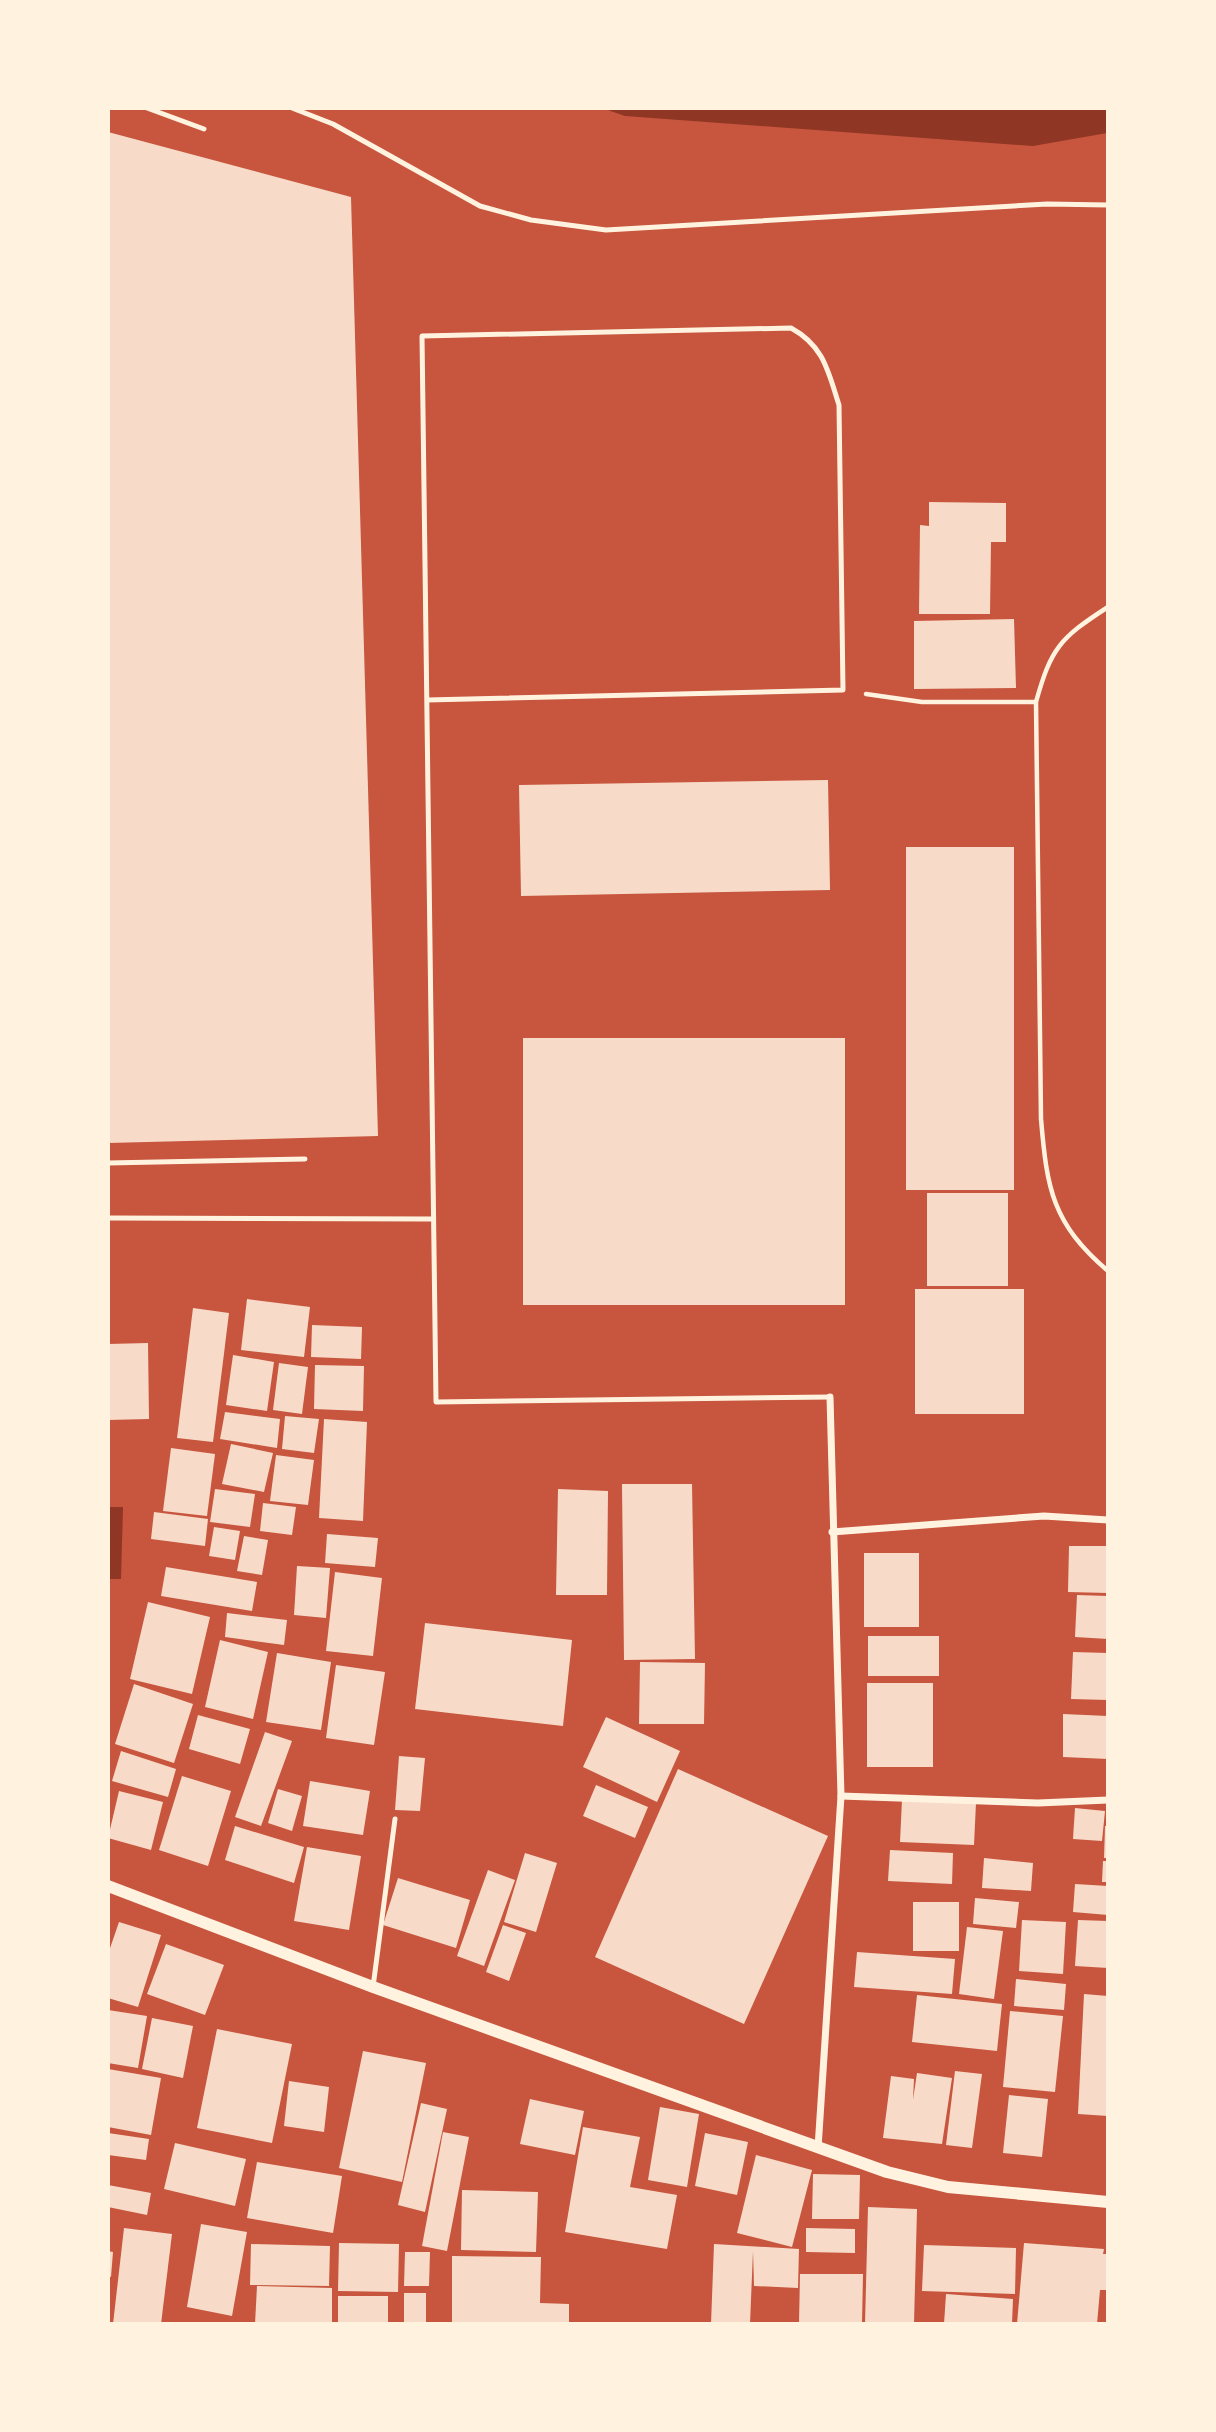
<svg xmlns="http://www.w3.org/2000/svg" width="1216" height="2432" viewBox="0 0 1216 2432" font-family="'PT Sans',sans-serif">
<rect width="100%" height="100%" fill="#c8553d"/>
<g fill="#8f3625">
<polygon points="1107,108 1107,133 1033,146 625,116 605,109"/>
<polygon points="109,1507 123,1507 121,1579 109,1579"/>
</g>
<g fill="#f7dbc8">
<polygon points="108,132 351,197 378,1136 108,1143"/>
<polygon points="929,502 1006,503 1006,542 991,542 990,614 919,614 920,525 929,526"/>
<polygon points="1014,619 1016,688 914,689 914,621"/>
<polygon points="828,780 830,890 521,896 519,785"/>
<rect x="906" y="847" width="108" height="343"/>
<rect x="523" y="1038" width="322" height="267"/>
<rect x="927" y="1193" width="81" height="93"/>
<rect x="915" y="1289" width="109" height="125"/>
<polygon points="247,1299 310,1307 304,1357 241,1350"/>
<polygon points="193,1308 229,1313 213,1442 177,1438"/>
<polygon points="312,1325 362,1327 361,1359 311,1357"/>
<polygon points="148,1343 149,1419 108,1420 108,1344"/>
<polygon points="233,1355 274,1362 267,1411 226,1405"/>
<polygon points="279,1363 308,1367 302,1414 273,1410"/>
<polygon points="315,1365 364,1366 363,1411 314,1409"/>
<polygon points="225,1412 280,1419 277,1448 220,1439"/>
<polygon points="285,1416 319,1419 314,1453 282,1449"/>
<polygon points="324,1419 367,1422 363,1521 319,1518"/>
<polygon points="231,1444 273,1453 264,1492 222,1484"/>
<polygon points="171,1448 215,1454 207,1516 163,1511"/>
<polygon points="276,1455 314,1460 308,1505 270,1501"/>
<polygon points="622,1484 692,1484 695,1659 624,1660"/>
<polygon points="215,1489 255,1494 250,1527 210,1522"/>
<polygon points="558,1489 608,1491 607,1595 556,1595"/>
<polygon points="263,1503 296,1507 292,1535 260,1531"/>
<polygon points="154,1512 208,1519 205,1546 151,1539"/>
<polygon points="214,1527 240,1531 235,1560 209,1556"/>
<polygon points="327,1534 378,1538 375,1567 325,1563"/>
<polygon points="244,1536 268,1540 262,1575 237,1571"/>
<polygon points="1069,1546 1108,1546 1108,1593 1068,1592"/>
<rect x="864" y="1553" width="55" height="74"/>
<polygon points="297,1566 330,1568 326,1618 294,1615"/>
<polygon points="166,1567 257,1582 252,1611 161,1596"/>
<polygon points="335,1572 382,1578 373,1656 326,1651"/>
<polygon points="1077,1595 1108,1596 1108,1639 1075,1637"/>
<polygon points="148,1602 210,1617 192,1694 130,1679"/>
<polygon points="227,1613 287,1620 284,1645 225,1637"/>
<polygon points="425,1623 572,1640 563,1726 415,1709"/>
<rect x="868" y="1636" width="71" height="40"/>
<polygon points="220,1640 268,1652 253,1719 205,1707"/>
<polygon points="1073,1652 1108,1653 1108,1700 1071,1699"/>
<polygon points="277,1653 331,1662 321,1730 266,1722"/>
<polygon points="640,1662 705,1663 704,1724 639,1724"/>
<polygon points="336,1665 385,1672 374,1745 326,1738"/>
<rect x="867" y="1683" width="66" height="84"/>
<polygon points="134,1684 193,1704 174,1763 115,1744"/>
<polygon points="1063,1714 1108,1716 1108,1759 1063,1757"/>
<polygon points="198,1715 250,1729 240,1764 189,1749"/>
<polygon points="606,1717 680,1751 657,1802 583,1767"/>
<polygon points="265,1732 292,1741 261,1826 235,1817"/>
<polygon points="121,1751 176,1769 168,1797 112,1781"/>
<polygon points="399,1756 425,1758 420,1811 395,1810"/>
<polygon points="678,1769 828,1836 744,2024 595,1957"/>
<polygon points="182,1776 231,1791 208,1866 159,1850"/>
<polygon points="310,1781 370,1791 363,1835 303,1826"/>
<polygon points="596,1785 648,1807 635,1838 583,1816"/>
<polygon points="278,1789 302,1796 292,1831 268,1823"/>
<polygon points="119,1791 163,1802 151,1850 108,1838"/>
<polygon points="902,1800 976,1803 974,1845 900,1842"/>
<polygon points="1075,1808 1105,1811 1102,1841 1073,1839"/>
<polygon points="235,1826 304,1847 294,1883 225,1860"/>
<polygon points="1105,1826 1108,1826 1108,1858 1104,1858"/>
<polygon points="307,1847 361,1856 349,1930 294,1921"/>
<polygon points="890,1850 953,1853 952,1884 888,1881"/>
<polygon points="525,1853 557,1863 536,1932 504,1922"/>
<polygon points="984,1858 1033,1863 1031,1891 982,1888"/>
<polygon points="1103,1861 1108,1861 1108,1882 1102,1882"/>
<polygon points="488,1870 515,1880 484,1966 457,1956"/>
<polygon points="398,1878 470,1900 456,1948 383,1925"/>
<polygon points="1075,1884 1108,1886 1108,1915 1073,1912"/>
<polygon points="975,1898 1019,1902 1016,1928 973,1924"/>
<rect x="913" y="1902" width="46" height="49"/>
<polygon points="1022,1920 1066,1922 1063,1974 1019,1971"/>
<polygon points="1078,1920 1108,1921 1108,1968 1075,1966"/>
<polygon points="119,1922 161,1935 138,2007 108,1998 108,1954"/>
<polygon points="503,1925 526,1933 509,1981 486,1972"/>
<polygon points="967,1927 1003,1931 994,1999 959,1994"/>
<polygon points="166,1944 224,1965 205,2015 147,1994"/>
<polygon points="857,1952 955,1959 952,1994 854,1987"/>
<polygon points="1016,1979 1066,1984 1064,2010 1014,2006"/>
<polygon points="1084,1994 1108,1996 1108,2116 1078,2114"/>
<polygon points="917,1995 1002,2004 997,2051 912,2042"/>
<polygon points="108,2010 147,2016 138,2068 108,2063"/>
<polygon points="1010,2011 1063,2016 1055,2092 1003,2087"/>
<polygon points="152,2018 193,2026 183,2078 142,2069"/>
<polygon points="217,2029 292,2044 272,2143 197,2128"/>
<polygon points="363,2051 426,2063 402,2182 339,2168"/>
<polygon points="108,2069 161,2078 151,2135 108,2127"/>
<polygon points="955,2071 982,2074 972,2148 946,2145"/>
<polygon points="917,2073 952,2078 942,2144 883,2138 891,2076 914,2079 913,2100"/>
<polygon points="289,2081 329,2087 324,2132 284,2126"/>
<polygon points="1009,2095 1048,2099 1042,2157 1003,2153"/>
<polygon points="530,2099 584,2111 575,2155 520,2144"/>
<polygon points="421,2103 447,2109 425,2212 398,2205"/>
<polygon points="660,2107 699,2114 687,2187 648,2180"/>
<polygon points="583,2127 640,2137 630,2187 677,2195 667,2249 565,2232"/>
<polygon points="443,2132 469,2137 447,2251 422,2246"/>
<polygon points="108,2133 149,2139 146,2160 108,2155"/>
<polygon points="705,2133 748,2142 737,2195 695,2186"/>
<polygon points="175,2143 246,2159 235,2206 164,2189"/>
<polygon points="756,2155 812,2170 792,2247 737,2233"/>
<polygon points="257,2162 342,2176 333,2233 247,2218"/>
<polygon points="813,2174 860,2175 859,2219 812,2219"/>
<polygon points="108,2185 151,2193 147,2215 108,2207"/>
<polygon points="462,2190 538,2192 536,2252 461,2250"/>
<polygon points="868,2207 917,2209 914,2324 865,2324"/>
<polygon points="201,2224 247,2232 232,2316 187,2307"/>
<polygon points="124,2228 172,2234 161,2324 113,2324"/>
<polygon points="806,2228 855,2229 855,2253 806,2252"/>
<polygon points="339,2243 399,2244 398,2292 338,2291"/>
<polygon points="1024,2243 1104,2249 1103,2254 1108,2254 1108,2290 1100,2290 1097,2324 1017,2324"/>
<polygon points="251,2244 330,2246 329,2286 250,2285"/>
<polygon points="714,2244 799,2249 798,2288 754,2286 753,2251 750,2324 711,2324"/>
<polygon points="924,2245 1016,2248 1015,2294 922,2291"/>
<polygon points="108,2251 113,2252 111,2277 108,2276"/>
<polygon points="405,2252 430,2252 429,2286 404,2286"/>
<polygon points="452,2256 541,2257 540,2303 569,2304 569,2324 452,2324"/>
<polygon points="800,2274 863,2274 862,2324 799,2324"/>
<polygon points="257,2286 332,2288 332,2324 255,2324"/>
<rect x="404" y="2293" width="22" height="31"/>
<polygon points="946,2294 1013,2299 1012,2324 944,2324"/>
<rect x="338" y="2296" width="50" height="28"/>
</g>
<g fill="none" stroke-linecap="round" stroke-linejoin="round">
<g stroke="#fff3e0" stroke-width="4.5">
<path d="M1108 607C1060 638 1051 648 1036 702L1041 1119C1047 1189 1052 1223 1108 1271"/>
<polyline points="866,694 922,702 1036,702"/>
</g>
<g stroke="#fff3e0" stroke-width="5">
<polyline points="147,108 204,129"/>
<polyline points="292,108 333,124 480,206 531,220 606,230 1047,204 1108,205"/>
<path d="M427 700 843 690 839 405C828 371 824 346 791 328L422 336 436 1402 830 1397"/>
<polyline points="108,1163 305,1159"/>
<polyline points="108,1218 433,1219"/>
<polyline points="373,1987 395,1819"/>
</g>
<g stroke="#fff3e0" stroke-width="7">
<polyline points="832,1532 1044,1516 1108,1520"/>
<polyline points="841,1796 1038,1803 1108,1800"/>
<polyline points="818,2148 841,1796 830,1397"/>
</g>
<polyline stroke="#fff3e0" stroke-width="12" points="108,1886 373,1987 887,2172 948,2187 1108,2202"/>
</g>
<rect width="1216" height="2432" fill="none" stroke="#fff3e0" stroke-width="220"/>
</svg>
